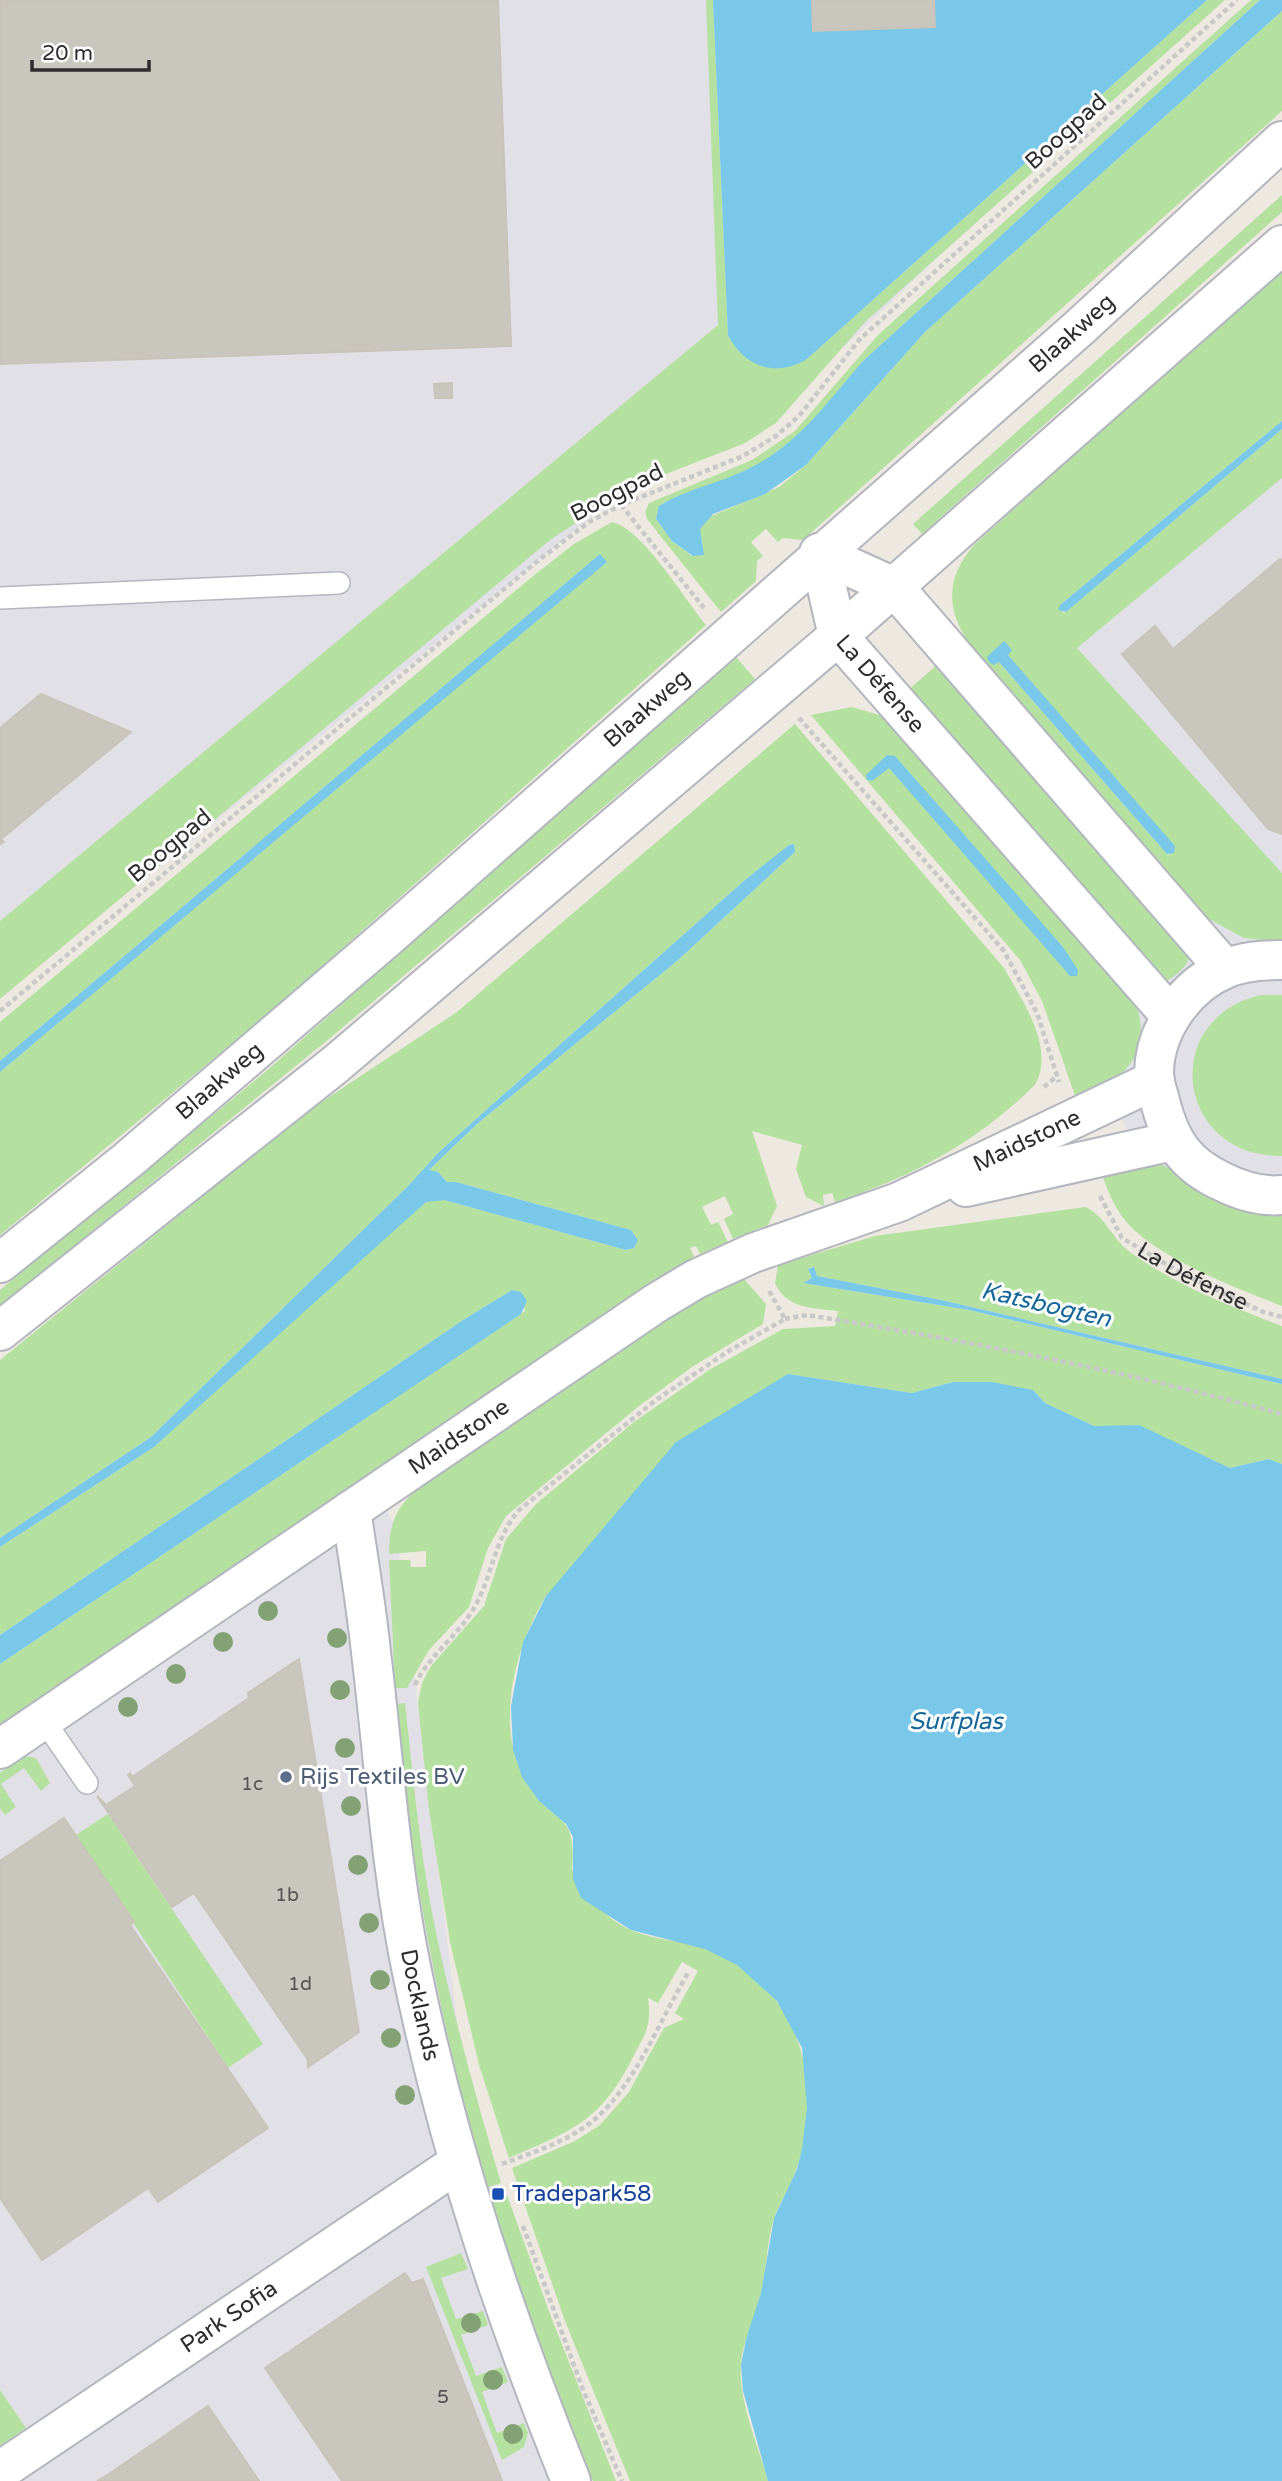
<svg xmlns="http://www.w3.org/2000/svg" width="1282" height="2481" viewBox="0 0 1282 2481" font-family="'Varela Round',sans-serif">
<rect width="100%" height="100%" fill="#ede8e0"/>
<g fill="#e2e0e7">
<polygon points="0,0 1208,0 807,382 647,472 0,996"/>
<polygon points="1282,455 1282,1271 1168,1218 1030,921 907,769"/>
<polygon points="366,1470 396,1529 465,2086 597,2481 0,2481 0,1720"/>
</g>
<g fill="#b4e1a0" fill-rule="evenodd">
<path d="M706 0H713L728 335C759 368 762 375 807 359L1207 0H1225L865 322 776 423 745 443 656 478 609 501 550 540 0 999V921L718 325Z"/>
<path d="M1251 0H1260L863 361C839 389 816 424 787 446 750 474 705 487 663 503L656 519 672 541 692 556 700 529 707 518 779 487 806 465 925 332 1282 11V111L803 540 783 538 778 542 766 529 751 542 763 556 757 561 756 581 721 612 647 519 645 512 649 503 752 460 795 431 878 335Z"/>
<polygon points="1282,195 1282,212 922,534 913,524"/>
<path d="M1282 269V421L1060 605 1063 613 1066 612 1282 429V478L1077 648 1282 873V942L1244 938 1209 919 969 643C945 608 946 576 975 544ZM1007 654 1170 855 1167 854 999 662Z"/>
<path d="M612 522C642 528 686 601 706 625L273 1010 0 1235V1072L606 562 599 555 0 1061V1022L532 577 574 544Z"/>
<polygon points="736,657 755,679 329,1039 0,1306 0,1290 264,1073"/>
<path d="M938 664 1190 955C1188 967 1173 978 1163 983L906 692Z"/>
<path d="M852 707 886 717 1134 998C1156 1057 1122 1077 1078 1104L1042 1001 1020 960 811 715ZM895 756 1073 978 889 767 872 781 867 780Z"/>
<path d="M795 724 1004 968C1022 1000 1057 1050 1034 1086 973 1144 914 1176 835 1202L832 1193 823 1195 824 1206 806 1197 796 1169 802 1145 752 1131 777 1206 768 1225 733 1239 724 1219 733 1214 725 1196 702 1207 711 1225 718 1222 728 1242 700 1254 696 1246 690 1248 694 1257 645 1286 0 1724V1664L525 1311 521 1292 512 1290 463 1320 0 1635V1547L154 1447 421 1205 432 1199 444 1200 626 1250 634 1248 638 1240 631 1230 456 1182H447L438 1172H427L477 1124 677 961 795 852 791 844 746 879 439 1152 408 1186 151 1437 0 1538V1360L311 1109 457 1012Z"/>
<path d="M1261 995H1282V1156C1176 1158 1158 1018 1261 995Z"/>
<path d="M1150 1161 1282 1209V1306C1238 1289 1161 1259 1129 1225 1115 1210 1106 1188 1100 1168Z"/>
<path d="M1085 1207C1104 1214 1113 1240 1130 1252 1175 1285 1230 1306 1282 1326V1379L941 1300 817 1276 813 1267 808 1269 812 1278 803 1283 969 1310 1282 1384V1464L1269 1459 1230 1468 1139 1426H1094L1045 1403 1033 1390 953 1382 912 1393 788 1374 546 1596C514 1648 493 1730 528 1785 555 1828 577 1809 572 1869 585 1885 599 1911 616 1922 637 1936 662 1939 686 1943 721 1950 757 1974 778 2003 811 2048 816 2117 796 2170 790 2186 780 2202 774 2218 766 2244 767 2271 760 2297 755 2319 743 2339 741 2363 738 2401 758 2444 768 2481H630L565 2321 512 2168 575 2141 600 2125 629 2092 664 2028 684 2019 675 2013 698 1971 682 1962 658 2003 648 1998C652 2026 645 2034 632 2059 600 2122 571 2131 509 2158L479 2065 450 1942 429 1810 418 1703 422 1683 431 1666 484 1606 506 1539 536 1504 634 1422 709 1370 783 1329 835 1326 838 1311C814 1308 786 1309 775 1283L778 1265 875 1236Z"/>
<path d="M744 1279 766 1304 763 1324 692 1367 639 1406 506 1516 488 1548 469 1607 429 1650 407 1688H395L389 1560H410L411 1567H426V1551L389 1554C389 1527 394 1510 415 1491L663 1323 700 1300Z"/>
<path d="M405 1703C414 1785 421 1866 439 1946 456 2026 478 2104 501 2183L486 2188C442 2029 409 1868 397 1704Z"/>
<polygon points="25,1756 36,1758 50,1783 41,1791 24,1768 1,1784 16,1807 5,1815 0,1808 0,1773"/>
<polygon points="108,1814 263,2044 228,2068 76,1835"/>
<polygon points="507,2195 550,2314 616,2481 593,2481 548,2372 490,2201"/>
<polygon points="461,2253 468,2269 441,2278 456,2319 483,2311 488,2325 461,2335 476,2376 502,2367 508,2382 482,2392 497,2433 524,2423 528,2433 524,2447 502,2460 426,2267"/>
<polygon points="0,2390 26,2428 0,2446"/>
</g>
<g fill="#79c8ea">
<path d="M713 0H812L813 31 934 27V0H1207L807 359C776 378 744 367 728 335Z"/>
<path d="M1260 0H1282V11L925 332 806 465 765 494 713 514 700 529 704 555 693 556 672 541 656 519 659 506C686 489 721 483 750 468 799 444 828 401 863 361Z"/>
<polygon points="1282,421 1282,429 1066,612 1058,610 1060,605"/>
<polygon points="600,554 607,562 0,1072 0,1061"/>
<polygon points="1004,641 1012,650 1008,655 1175,846 1174,853 1167,854 999,662 994,665 989,662 987,657"/>
<polygon points="887,755 895,756 1063,947 1078,970 1077,976 1070,976 889,768 872,781 867,780 866,775"/>
<polygon points="794,844 795,852 677,961 477,1124 429,1170 438,1172 447,1182 456,1182 631,1230 638,1240 634,1248 626,1250 444,1200 426,1202 154,1447 0,1547 0,1538 151,1437 408,1186 439,1152 746,879 789,845"/>
<polygon points="814,1267 817,1276 941,1300 1282,1379 1282,1384 969,1310 803,1283 812,1278 808,1269"/>
<polygon points="512,1290 521,1292 527,1301 521,1314 0,1664 0,1635 463,1320"/>
<polygon points="788,1374 912,1393 953,1382 992,1382 1033,1390 1045,1403 1094,1426 1139,1425 1230,1468 1269,1459 1282,1464 1282,2481 768,2481 743,2391 741,2365 746,2339 761,2293 774,2218 797,2169 802,2149 807,2108 802,2048 777,2001 737,1965 705,1949 631,1930 581,1898 573,1879 573,1837 566,1824 539,1801 522,1777 513,1750 511,1706 523,1642 546,1596 676,1442"/>
</g>
<g fill="#c9c6be" stroke="#c9c4b9" stroke-width="2">
<polygon points="0,0 498,0 511,346 0,364"/>
<polygon points="812,0 934,0 935,27 813,31"/>
<polygon points="452,383 452,398 435,398 434,384"/>
<polygon points="1280,559 1282,560 1282,834 1268,829 1122,654 1155,626 1173,649"/>
<polygon points="41,694 131,732 1,839 4,842 0,844 0,728"/>
<polygon points="299,1659 359,2032 308,2067 308,2060 194,1893 172,1907 97,1796 106,1805 135,1786 128,1775 130,1773 132,1777 249,1698 248,1693"/>
<polygon points="64,1818 134,1922 130,1925 268,2128 158,2202 148,2188 42,2260 0,2198 0,1861"/>
<polygon points="405,2273 412,2283 423,2279 502,2481 342,2481 265,2368"/>
<polygon points="208,2406 259,2481 97,2481 103,2478"/>
</g>
<g fill="none" stroke-linecap="round" stroke-linejoin="round">
<defs>
<g id="service">
<polyline points="0,598 339,583"/>
<polyline points="43,1719 87,1783"/>
</g>
<g id="minor">
<path id="s2" d="M819 553 838 636 1171 1016"/>
<polyline points="819,553 894,587 1225,969"/>
<path d="M1282 960C1263 960 1243 961 1225 969 1185 986 1154 1030 1154 1074 1154 1084 1159 1095 1161 1105 1171 1142 1185 1164 1221 1181 1239 1190 1262 1197 1282 1195"/>
<polyline points="966,1187 1173,1141"/>
<path id="s3" d="M351 1510C358 1557 366 1604 371 1652 384 1759 390 1866 412 1972 448 2148 504 2315 571 2481"/>
<path id="s4" d="M0 1749 656 1303 696 1279 753 1253 899 1202 1155 1080"/>
<path id="s5" d="M0 2471 458 2163"/>
</g>
<g id="secondary">
<path id="s6" d="M0 1263 128 1160 389 936 1079 328 1282 141"/>
<polyline points="0,1331 336,1064 838,636 1282,245"/>
</g>
</defs>
<use href="#service" stroke="#b3b6bf" stroke-width="24"/>
<use href="#minor" stroke="#b3b6bf" stroke-width="42"/>
<use href="#secondary" stroke="#b3b6bf" stroke-width="42"/>
<g stroke="#c8c8c8" stroke-width="4.5" stroke-dasharray="5 3.5" stroke-linecap="butt">
<polyline points="621,505 704,608"/>
<polyline points="799,718 1004,951 1037,1013 1059,1082"/>
<polyline points="0,1011 540,559 589,522 621,505 743,456 776,436 799,416 860,339 1237,0"/>
<polyline points="1044,1087 1057,1076"/>
<path id="s1" d="M1100 1196 1122 1238 1183 1274 1263 1312 1282 1317"/>
<path d="M785 1319 807 1315C967 1341 1126 1371 1282 1414"/>
<path d="M415 1685C429 1655 458 1636 474 1608 493 1575 494 1539 519 1510L656 1400 727 1352 785 1319 768 1289"/>
<path d="M502 2164C534 2152 569 2141 595 2119 635 2085 661 2018 688 1973"/>
<polyline points="523,2226 582,2387 622,2481"/>
</g>
<use href="#service" stroke="#fff" stroke-width="21"/>
<use href="#minor" stroke="#fff" stroke-width="38"/>
<use href="#secondary" stroke="#fff" stroke-width="38"/>
</g>
<g fill="#82a275">
<circle cx="268" cy="1611" r="10"/>
<circle cx="337" cy="1638" r="10"/>
<circle cx="223" cy="1642" r="10"/>
<circle cx="176" cy="1674" r="10"/>
<circle cx="340" cy="1690" r="10"/>
<circle cx="128" cy="1707" r="10"/>
<circle cx="345" cy="1748" r="10"/>
<circle cx="351" cy="1806" r="10"/>
<circle cx="358" cy="1865" r="10"/>
<circle cx="369" cy="1923" r="10"/>
<circle cx="380" cy="1980" r="10"/>
<circle cx="391" cy="2038" r="10"/>
<circle cx="405" cy="2095" r="10"/>
<circle cx="471" cy="2323" r="10"/>
<circle cx="493" cy="2380" r="10"/>
<circle cx="513" cy="2434" r="10"/>
</g>
<circle fill="#5c6f8a" stroke="#fff" stroke-width="2.5" cx="286" cy="1777" r="7"/>
<rect fill="#1a4fb4" stroke="#fff" stroke-width="2.5" x="491" y="2187" width="14" height="14" rx="3.5"/>
<g text-anchor="middle" dominant-baseline="central" stroke-width="6" stroke-linejoin="round" paint-order="stroke">
<g font-size="19" fill="#545351">
<text x="252" y="1784">1c</text>
<text x="287" y="1895">1b</text>
<text x="300" y="1984">1d</text>
<text x="443" y="2397">5</text>
</g>
<g font-size="23" fill="#2d2d2d" stroke="#fff">
<text transform="translate(1066 132) rotate(-42)">Boogpad</text>
<text stroke="none"><textPath href="#s6" startOffset="1419">Blaakweg</textPath></text>
<text transform="translate(617 493) rotate(-27)">Boogpad</text>
<text stroke="none"><textPath href="#s2" startOffset="149">La Défense</textPath></text>
<text stroke="none"><textPath href="#s6" startOffset="852">Blaakweg</textPath></text>
<text transform="translate(170 846) rotate(-40)">Boogpad</text>
<text stroke="none"><textPath href="#s6" startOffset="285">Blaakweg</textPath></text>
<text stroke="none"><textPath href="#s4" startOffset="1199">Maidstone</textPath></text>
<text stroke="none"><textPath href="#s1" startOffset="128">La Défense</textPath></text>
<text stroke="none"><textPath href="#s4" startOffset="555">Maidstone</textPath></text>
<text stroke="none"><textPath href="#s3" startOffset="500">Docklands</textPath></text>
<text stroke="none"><textPath href="#s5" startOffset="276">Park Sofia</textPath></text>
</g>
<g font-size="23" fill="#4e5e75" stroke="#fff" text-anchor="start">
<text x="300" y="1777">Rijs Textiles BV</text>
</g>
<g font-size="23" fill="#164399" stroke="#fff" text-anchor="start">
<text x="512" y="2194">Tradepark58</text>
</g>
<g font-size="24" font-style="italic" fill="#14679a" stroke="#fff">
<text transform="translate(1046 1305) rotate(13)">Katsbogten</text>
<text x="956" y="1721">Surfplas</text>
</g>
</g>
<path d="M32 60v10h117v-10" fill="none" stroke="#2d2d2d" stroke-width="3.5"/>
<text x="42" y="60" font-size="21" fill="#2d2d2d" stroke="#ffffff" stroke-width="5" paint-order="stroke">20 m</text>
</svg>
